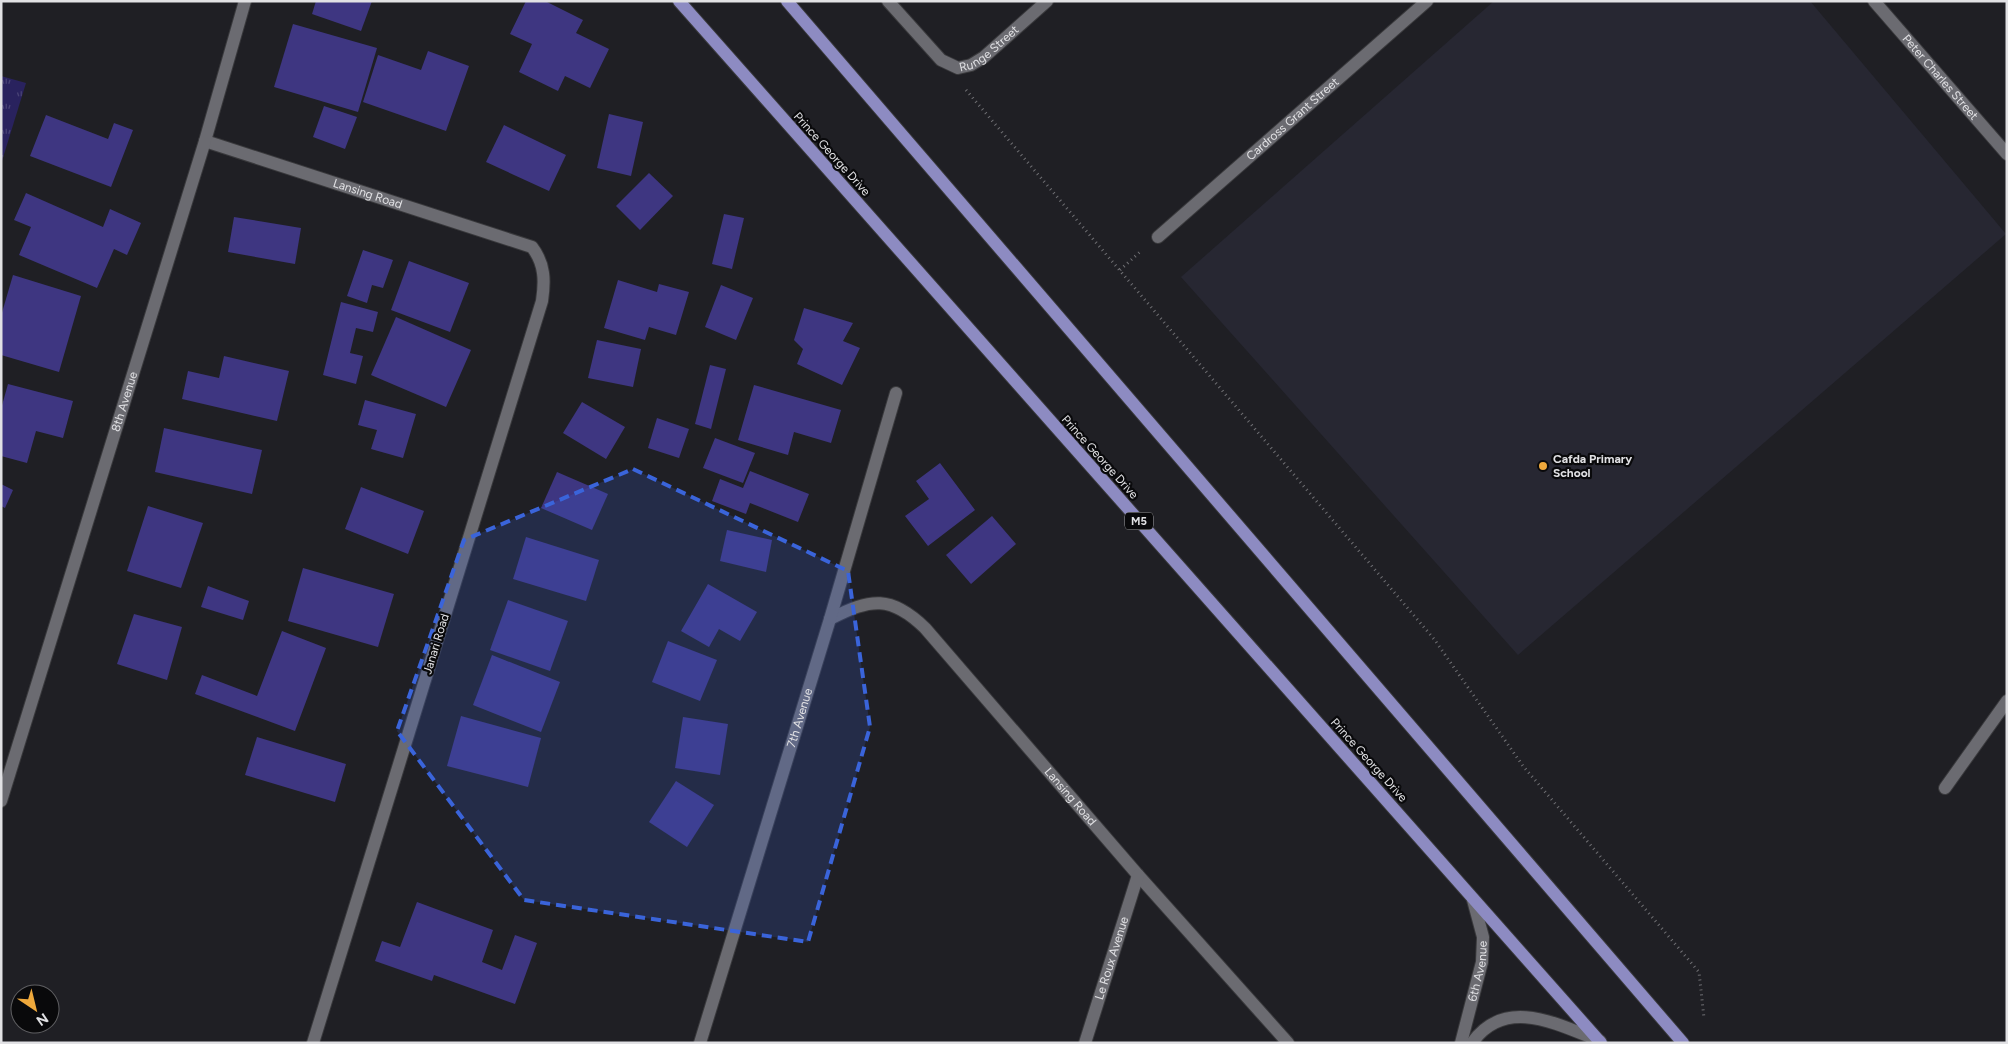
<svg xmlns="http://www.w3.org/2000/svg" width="2008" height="1044" viewBox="0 0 2008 1044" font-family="Figtree,sans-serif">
<defs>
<pattern id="grass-tufts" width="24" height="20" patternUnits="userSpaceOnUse" patternTransform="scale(1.25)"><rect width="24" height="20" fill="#29225e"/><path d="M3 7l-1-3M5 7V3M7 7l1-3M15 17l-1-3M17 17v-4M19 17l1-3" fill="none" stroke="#484275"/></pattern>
</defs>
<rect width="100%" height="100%" fill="#1f1f24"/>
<polygon fill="#272732" points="1494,1 1810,1 2006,234 1518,655 1181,277"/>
<polygon fill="url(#grass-tufts)" points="1,76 26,83 1,164"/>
<g fill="#3e3681">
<polygon points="316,1 372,1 361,31 312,14"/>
<polygon points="526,1 545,1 583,20 576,33 609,49 590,88 565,76 558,91 519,72 532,44 510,34"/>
<polygon points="293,24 377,48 358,112 274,87"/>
<polygon points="428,51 469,66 446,131 363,102 378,55 421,70"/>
<polygon points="324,106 357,117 345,149 313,137"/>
<polygon points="609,114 643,122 631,176 597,168"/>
<polygon points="46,115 108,139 114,123 133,130 111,187 30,156"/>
<polygon points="504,125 566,155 549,191 486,162"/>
<polygon points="649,173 673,196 640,230 616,206"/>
<polygon points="26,193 103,227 110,209 141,223 127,255 114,249 97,288 19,255 31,227 14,220"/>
<polygon points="724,214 744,218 732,269 712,264"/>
<polygon points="234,217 301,228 295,264 228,252"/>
<polygon points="363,250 393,260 383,288 372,285 367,303 347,296"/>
<polygon points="409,261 469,283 450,332 391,310"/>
<polygon points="13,275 81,296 59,372 1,355 1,316"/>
<polygon points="618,280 657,292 659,284 689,292 676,335 649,327 645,340 604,328"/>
<polygon points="721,285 753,298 736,340 705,327"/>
<polygon points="341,302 378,312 373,332 356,328 350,353 363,356 356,384 323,375"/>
<polygon points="804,308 853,323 843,341 860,348 842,385 797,364 803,349 794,340"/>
<polygon points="396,317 471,350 446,407 371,375"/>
<polygon points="597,340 641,349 633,387 588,378"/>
<polygon points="224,356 289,371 277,421 182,399 188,371 219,378"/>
<polygon points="710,365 726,369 711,429 695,424"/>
<polygon points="8,384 73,401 63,438 36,431 27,463 1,456 1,409"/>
<polygon points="754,385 841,410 831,443 794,432 788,455 738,440"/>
<polygon points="365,400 416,414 403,458 371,449 377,430 358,425"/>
<polygon points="582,402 625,427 606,459 563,433"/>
<polygon points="657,418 689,429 679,458 648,448"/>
<polygon points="164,428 262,450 252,494 155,472"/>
<polygon points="715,438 755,453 743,483 703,468"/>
<polygon points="940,463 975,510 928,546 905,516 929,499 916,481"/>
<polygon points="750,471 809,494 798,522 750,503 746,514 712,501 720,479 743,488"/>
<polygon points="557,472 608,494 592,530 541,508"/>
<polygon points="1,484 13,490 5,508 1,506"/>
<polygon points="361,487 424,511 408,554 345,529"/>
<polygon points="148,506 203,523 181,588 127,571"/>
<polygon points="992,516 1016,544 971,584 946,555"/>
<polygon points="727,530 772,540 766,572 720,561"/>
<polygon points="526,537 599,560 586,601 513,579"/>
<polygon points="303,568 394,594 378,647 288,621"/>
<polygon points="708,584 757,612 740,641 719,629 709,647 681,631"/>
<polygon points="208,586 249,601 243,620 201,607"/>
<polygon points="508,600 568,621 550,671 490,650"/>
<polygon points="134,614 182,627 167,680 117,664"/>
<polygon points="282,631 326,648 295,731 195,694 202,675 257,696"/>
<polygon points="668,641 717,660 700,701 652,682"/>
<polygon points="492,655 560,682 541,732 473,705"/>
<polygon points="461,716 541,738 528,787 447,766"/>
<polygon points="683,717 728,724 720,775 675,768"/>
<polygon points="257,737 346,764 335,802 245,775"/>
<polygon points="676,781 714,805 687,847 649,822"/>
<polygon points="417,902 493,930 482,962 502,970 515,935 537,943 515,1004 434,975 432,981 375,961 382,941 400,947"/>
</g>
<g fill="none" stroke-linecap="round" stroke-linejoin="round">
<defs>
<g id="minor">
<path id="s1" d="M888 1 941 60 958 68 971 65 984 57 1047 1"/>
<path id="s2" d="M1874 1 2007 154"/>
<path id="s3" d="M205 141 532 247C545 264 545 281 542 301L313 1043"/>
<path id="s4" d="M1158 237 1427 1"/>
<path id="s5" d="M830 619C871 598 891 595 925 628L1138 875 1288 1043"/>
<polyline points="1945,788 2007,701"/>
<path id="s6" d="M1 801 205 141 245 1"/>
<path id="s7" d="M700 1043 830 619 896 393"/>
<path id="s8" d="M1085 1043 1138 875"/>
<path id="s9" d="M1461 1043 1482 962 1483 937 1473 900"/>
<path d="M1472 1043C1505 996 1557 1024 1600 1041"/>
</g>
<g id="major">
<polyline points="679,1 1601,1043"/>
<polyline points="787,1 1683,1043"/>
</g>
</defs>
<use href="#minor" stroke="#39393c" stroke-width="14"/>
<use href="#major" stroke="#39393c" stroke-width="14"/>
<g stroke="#707074" stroke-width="3" stroke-dasharray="1 4" stroke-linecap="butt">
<polyline points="966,90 1434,639 1523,766 1699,972 1704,1018"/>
<polyline points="1120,270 1142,250"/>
</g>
<use href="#minor" stroke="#6b6b71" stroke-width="12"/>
<use href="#major" stroke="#8d8bc2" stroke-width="12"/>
</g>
<path fill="#3a64da" fill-opacity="0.2" stroke="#3a64da" stroke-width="4" stroke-dasharray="10 6" stroke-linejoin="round" d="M633 469 848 571 870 727 808 942 524 900 397 731 464 540Z"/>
<circle fill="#eea83c" stroke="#09090b" stroke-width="2" cx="1543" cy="466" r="5"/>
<g text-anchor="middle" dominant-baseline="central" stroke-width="4.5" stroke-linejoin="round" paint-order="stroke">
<rect fill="#09090b" stroke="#a0a0a3" stroke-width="1" x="1125" y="512.5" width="28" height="17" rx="4"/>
<g font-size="11" font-weight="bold" fill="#e1e1e4">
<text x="1139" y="521">M5</text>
</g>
<g font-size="12" fill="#e1e1e4" stroke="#09090b">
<text stroke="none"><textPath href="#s1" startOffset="135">Runge Street</textPath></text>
<text stroke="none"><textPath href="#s2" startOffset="101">Peter Charles Street</textPath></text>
<text stroke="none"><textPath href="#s4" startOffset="179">Cardross Grant Street</textPath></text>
<text transform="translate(832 154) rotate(48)">Prince George Drive</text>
<text stroke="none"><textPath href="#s3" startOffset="171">Lansing Road</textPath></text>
<text stroke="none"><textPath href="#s6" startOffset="418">8th Avenue</textPath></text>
<text transform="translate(1100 457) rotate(48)">Prince George Drive</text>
<text transform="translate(436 644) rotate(-73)">Janari Road</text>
<text stroke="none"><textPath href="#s7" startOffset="340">7th Avenue</textPath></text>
<text transform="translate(1369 760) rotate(48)">Prince George Drive</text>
<text stroke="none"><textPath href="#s5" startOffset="328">Lansing Road</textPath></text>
<text stroke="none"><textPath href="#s8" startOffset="89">Le Roux Avenue</textPath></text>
<text stroke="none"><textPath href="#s9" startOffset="74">6th Avenue</textPath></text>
</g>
<g font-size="12" font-weight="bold" fill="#e1e1e4" stroke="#09090b" text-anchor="start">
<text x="1553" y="459">Cafda Primary<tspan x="1553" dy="14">School</tspan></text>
</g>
</g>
<rect width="2008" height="1044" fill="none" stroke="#e1e1e4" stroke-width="5"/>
<g transform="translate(35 1009) rotate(145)"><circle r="24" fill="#09090b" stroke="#5f5f62"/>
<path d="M0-4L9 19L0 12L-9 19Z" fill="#eea83c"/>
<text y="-8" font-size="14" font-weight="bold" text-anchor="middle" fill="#e1e1e4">N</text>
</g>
</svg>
